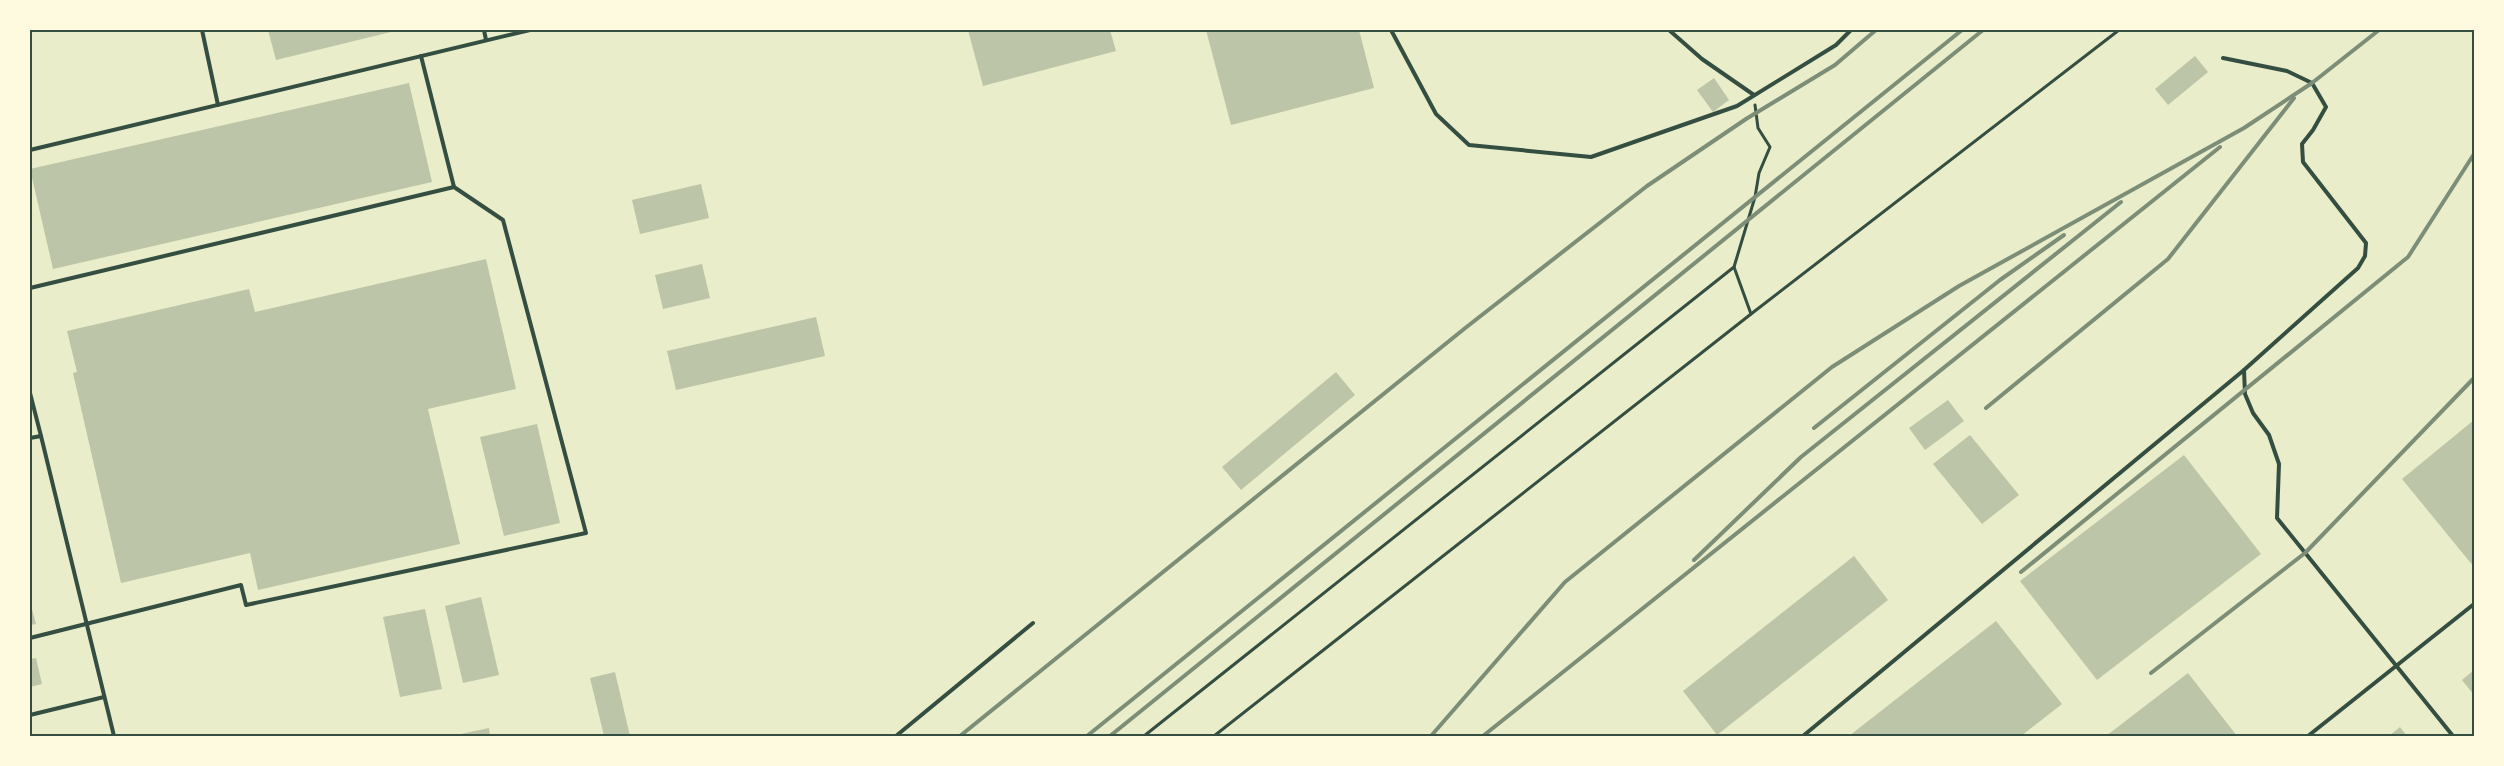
<svg xmlns="http://www.w3.org/2000/svg" width="2504" height="766" viewBox="0 0 2504 766" font-family="Overpass,sans-serif">
<rect width="100%" height="100%" fill="#e9edc9"/>
<g fill="#bcc5a7">
<polygon points="268,30 395,30 395,31 276,60"/>
<polygon points="968,30 1110,30 1116,51 983,86"/>
<polygon points="1206,30 1359,30 1374,88 1231,125"/>
<polygon points="2195,56 2208,72 2168,105 2155,89"/>
<polygon points="1714,78 1729,100 1713,112 1697,90"/>
<polygon points="409,83 432,182 53,269 30,169"/>
<polygon points="701,184 709,218 640,234 632,200"/>
<polygon points="486,259 516,389 428,409 460,544 258,590 250,553 121,583 73,373 77,372 67,331 249,289 255,312"/>
<polygon points="702,264 710,298 663,309 655,275"/>
<polygon points="816,317 825,356 676,390 667,351"/>
<polygon points="1336,372 1355,395 1241,490 1222,467"/>
<polygon points="1948,400 1964,421 1925,450 1909,428"/>
<polygon points="2474,420 2474,567 2402,479"/>
<polygon points="537,424 560,523 504,536 480,437"/>
<polygon points="1970,435 2019,495 1982,524 1933,464"/>
<polygon points="2184,455 2261,554 2097,680 2020,581"/>
<polygon points="1854,556 1888,600 1717,735 1683,691"/>
<polygon points="481,597 499,675 463,683 445,606"/>
<polygon points="30,602 36,624 30,625"/>
<polygon points="425,609 442,689 400,697 383,617"/>
<polygon points="1996,621 2062,704 2021,736 1849,736"/>
<polygon points="36,658 42,684 30,687 30,659"/>
<polygon points="2474,670 2474,695 2462,680"/>
<polygon points="615,672 630,736 604,736 590,678"/>
<polygon points="2188,673 2237,736 2106,736"/>
<polygon points="2400,727 2407,736 2389,736"/>
<polygon points="489,728 490,736 457,736 456,735"/>
</g>
<g fill="none" stroke-linecap="round" stroke-linejoin="round">
<g stroke="#344e41" stroke-width="3">
<polyline points="1751,314 1734,267 1755,197 1759,173 1770,147 1758,128 1755,105"/>
<polyline points="1144,736 1734,267"/>
<polyline points="1214,736 1751,314 2119,30"/>
</g>
<g stroke="#344e41" stroke-width="4">
<polyline points="202,30 218,105"/>
<polyline points="484,30 486,40"/>
<polyline points="1391,30 1436,114 1469,145 1591,157 1737,106 1836,45 1851,30"/>
<polyline points="1669,30 1702,59 1754,95"/>
<polyline points="421,56 454,187"/>
<polyline points="30,150 530,30"/>
<polyline points="30,288 454,187 503,220 586,533 246,605 241,585 30,638"/>
<polyline points="2244,370 2245,394 2253,413 2269,435 2279,464 2277,518 2453,736"/>
<polyline points="30,393 41,436"/>
<polyline points="30,438 41,436 114,736"/>
<polyline points="30,715 104,697"/>
<polyline points="389,736 397,736"/>
<polyline points="896,736 1033,623"/>
<polyline points="1803,736 2244,370 2358,268 2365,256 2366,243 2303,162 2302,144 2313,130 2326,107 2312,83 2287,71 2223,58"/>
<polyline points="2308,736 2474,604"/>
</g>
<g stroke="#7c8e77" stroke-width="4">
<polyline points="1986,408 2168,259 2294,98"/>
<polyline points="1814,428 2000,280 2064,235"/>
<polyline points="1694,560 1801,457 2121,202"/>
<polyline points="2021,572 2408,257 2474,154"/>
<polyline points="2151,673 2305,553 2474,378"/>
<polyline points="960,736 1464,329 1647,186 1746,119 1835,65 1876,30"/>
<polyline points="1087,736 1962,30"/>
<polyline points="1110,736 1983,30"/>
<polyline points="1431,736 1565,582 1832,367 1959,286 2244,128 2312,83 2379,30"/>
<polyline points="1483,736 2220,147"/>
</g>
</g>
<rect width="2504" height="766" fill="none" stroke="#fefae0" stroke-width="62"/>
<rect x="31" y="31" width="2442" height="704" fill="none" stroke="#344e41" stroke-width="2"/>
</svg>
